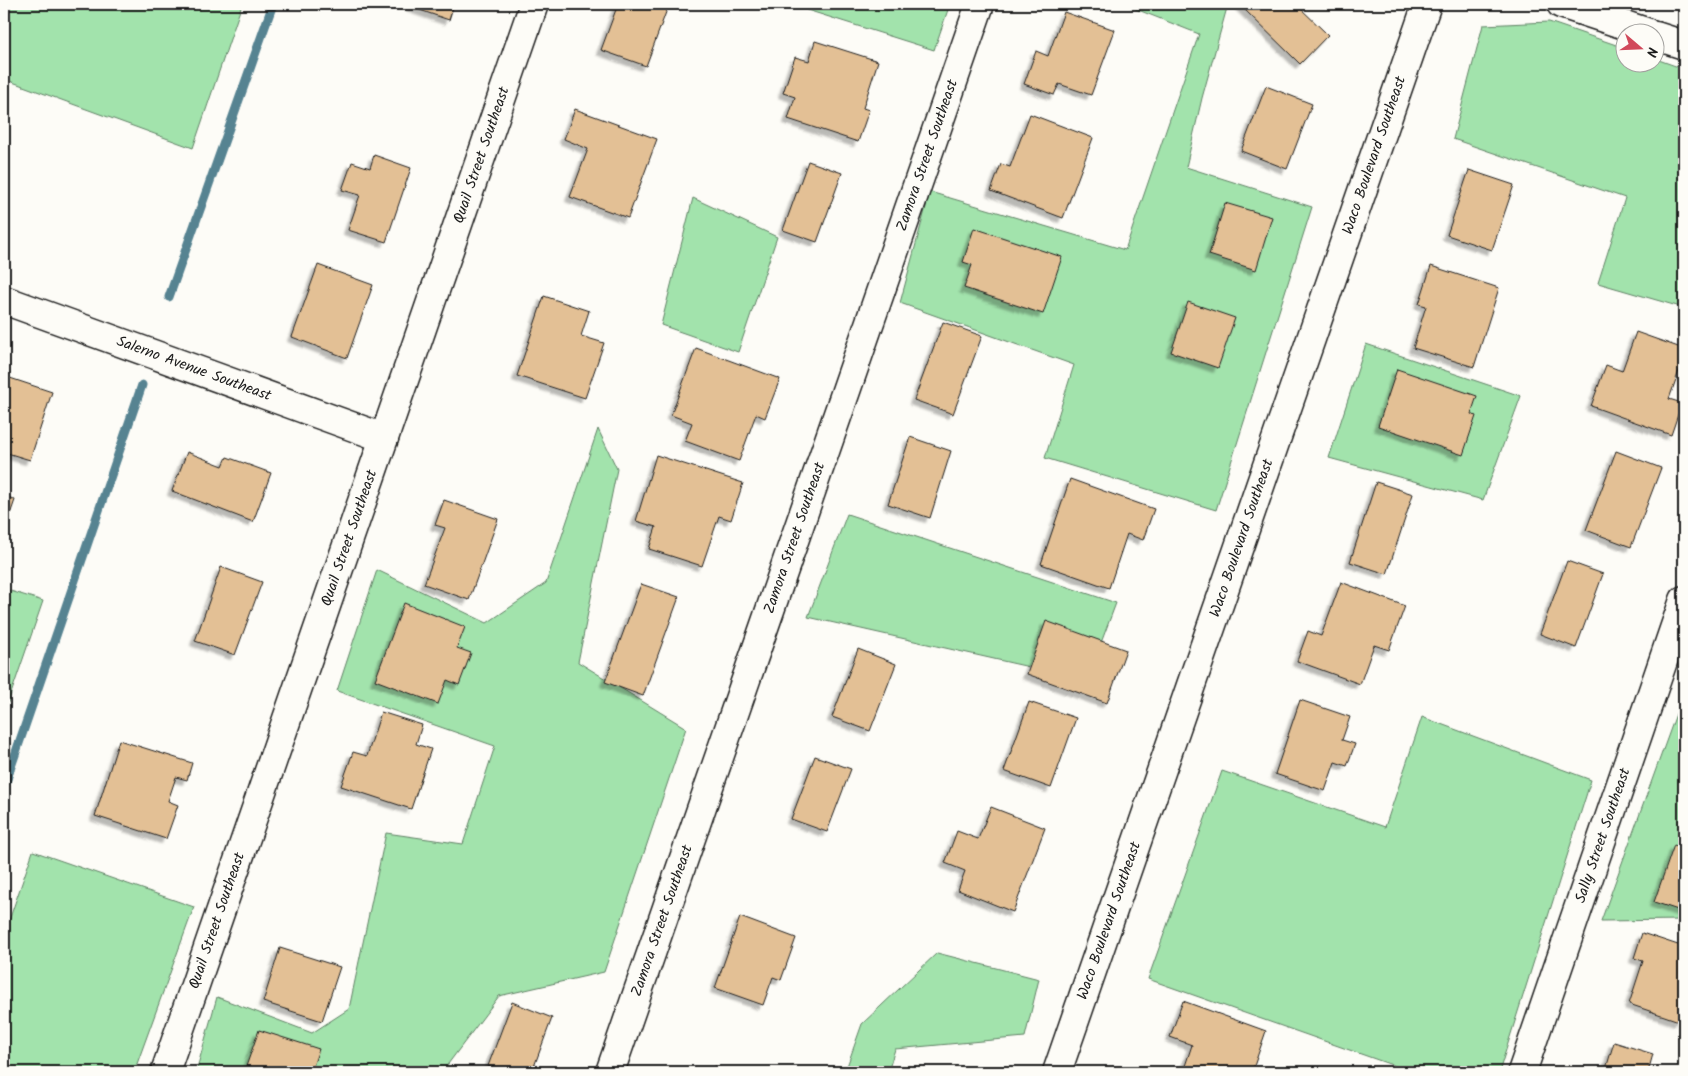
<svg xmlns="http://www.w3.org/2000/svg" width="1688" height="1076" viewBox="0 0 1688 1076" font-family="Kalam,sans-serif">
<defs>
<filter id="shadow"><feDropShadow dx="-4.5" dy="4.5" stdDeviation="1" flood-color="#0004"/></filter>
</defs>
<rect width="100%" height="100%" fill="#fdfcf7"/>
<filter id="ink" filterUnits="userSpaceOnUse"><feTurbulence type="fractalNoise" baseFrequency=".02" numOctaves="2"/><feDisplacementMap in="SourceGraphic" scale="10" xChannelSelector="R" yChannelSelector="G"/><feConvolveMatrix kernelMatrix="1 2 1 2 8 2 1 2 1" color-interpolation-filters="sRGB"/></filter>
<g filter="url(#ink)">
<g fill="#a2e3ac" stroke="#5f8064">
<polygon points="4,4 242,4 193,148 4,79"/>
<polygon points="788,4 950,4 934,50"/>
<polygon points="1123,4 1228,4 1202,98 1186,167 1312,207 1216,510 1045,458 1074,365 900,303 930,192 1125,250 1199,34"/>
<polygon points="1549,22 1625,48 1626,62 1656,62 1656,59 1684,69 1684,308 1598,283 1625,198 1453,139 1483,25"/>
<polygon points="693,198 777,237 738,352 661,325"/>
<polygon points="1366,344 1521,396 1483,500 1329,458"/>
<polygon points="598,429 617,469 578,662 686,728 604,972 499,996 442,1072 196,1072 217,997 312,1033 349,1009 386,833 463,844 495,746 337,691 377,570 487,623 546,583"/>
<polygon points="847,514 1116,603 1087,680 808,617"/>
<polygon points="4,589 43,601 4,714"/>
<polygon points="1680,703 1684,704 1684,920 1601,921"/>
<polygon points="1422,717 1591,780 1499,1072 1412,1072 1148,979 1222,771 1385,827"/>
<polygon points="33,851 194,907 134,1072 4,1072 4,935"/>
<polygon points="937,953 1039,979 1025,1037 895,1049 888,1072 845,1072 862,1024"/>
</g>
<polygon fill="#7ec8df" stroke="#578391" points="4,767 14,770 4,801"/>
<g fill="none" stroke-linecap="round" stroke-linejoin="round">
<g stroke="#578391" stroke-width="9">
<polyline points="169,297 273,4"/>
<polyline points="4,787 142,385"/>
</g>
</g>
<g fill="#e3c095" stroke="#1c1c1c" filter="url(#shadow)">
<polygon points="412,4 454,4 449,20 411,7"/>
<polygon points="618,4 669,4 646,66 601,50"/>
<polygon points="1239,4 1296,4 1328,35 1300,64"/>
<polygon points="1064,12 1115,30 1091,95 1059,84 1054,95 1024,84 1036,51 1048,56"/>
<polygon points="815,41 878,61 863,108 869,110 858,142 788,119 795,97 783,93 795,57 809,61"/>
<polygon points="1266,86 1312,104 1287,169 1241,151"/>
<polygon points="575,109 657,139 628,218 570,197 588,149 564,139"/>
<polygon points="1030,114 1093,138 1063,218 991,191 1001,164 1010,167"/>
<polygon points="374,155 411,168 386,242 348,230 360,195 342,190 352,162 370,168"/>
<polygon points="808,161 842,173 817,242 783,230"/>
<polygon points="1469,170 1514,185 1492,250 1447,235"/>
<polygon points="1225,203 1272,217 1256,270 1209,255"/>
<polygon points="974,228 1062,257 1043,314 964,288 972,265 963,262"/>
<polygon points="318,265 373,285 347,358 292,337"/>
<polygon points="1431,266 1499,288 1474,367 1413,348 1426,306 1419,304"/>
<polygon points="544,296 589,311 581,336 604,343 585,398 517,376"/>
<polygon points="1188,302 1235,318 1218,368 1171,352"/>
<polygon points="943,322 982,336 953,414 914,400"/>
<polygon points="1636,332 1684,349 1684,357 1669,399 1682,403 1671,435 1591,406 1606,365 1622,371"/>
<polygon points="696,348 780,379 765,418 756,414 739,461 685,441 692,423 671,415"/>
<polygon points="1397,369 1477,396 1471,414 1476,416 1463,455 1378,426"/>
<polygon points="4,376 52,392 30,460 4,452"/>
<polygon points="910,437 951,451 930,518 888,504"/>
<polygon points="1616,451 1661,468 1631,547 1586,530"/>
<polygon points="187,452 223,466 227,457 271,473 253,522 172,491"/>
<polygon points="656,455 743,483 731,520 719,516 702,566 649,549 656,527 636,521"/>
<polygon points="1070,479 1154,509 1143,540 1127,534 1109,588 1041,564"/>
<polygon points="1376,482 1413,494 1387,574 1350,562"/>
<polygon points="4,495 15,500 4,532"/>
<polygon points="444,500 498,519 469,600 424,584 445,528 435,525"/>
<polygon points="1567,561 1603,574 1576,648 1540,634"/>
<polygon points="221,567 262,582 235,655 195,641"/>
<polygon points="1341,582 1405,606 1389,650 1374,645 1360,684 1297,661 1308,631 1321,636"/>
<polygon points="641,584 679,597 643,696 605,682"/>
<polygon points="404,603 465,627 457,648 471,653 459,685 447,680 438,704 375,680"/>
<polygon points="1046,621 1126,650 1107,703 1027,674"/>
<polygon points="858,649 896,664 870,731 832,717"/>
<polygon points="1300,700 1350,717 1342,740 1355,744 1347,766 1335,762 1325,791 1275,774"/>
<polygon points="1029,702 1076,718 1051,788 1004,771"/>
<polygon points="381,712 422,725 416,744 431,749 411,809 341,786 353,752 367,756"/>
<polygon points="119,740 192,763 187,780 176,777 168,801 178,805 166,839 95,816"/>
<polygon points="815,756 851,769 827,832 791,819"/>
<polygon points="991,807 1045,828 1013,912 958,890 965,871 945,863 957,831 978,839"/>
<polygon points="1674,845 1684,849 1684,912 1654,902"/>
<polygon points="740,917 796,938 781,980 773,977 763,1005 715,988"/>
<polygon points="1642,933 1684,947 1684,961 1680,973 1684,975 1684,1006 1679,1021 1629,1004 1643,961 1634,958"/>
<polygon points="280,948 340,967 322,1021 263,1002"/>
<polygon points="1183,1001 1266,1031 1252,1072 1183,1072 1192,1045 1170,1037"/>
<polygon points="512,1002 552,1018 532,1072 503,1072 488,1066"/>
<polygon points="259,1030 319,1049 311,1072 244,1072"/>
<polygon points="1614,1042 1653,1054 1648,1072 1605,1072"/>
<polygon points="715,1066 730,1072 713,1072"/>
</g>
<g fill="none" stroke-linecap="round" stroke-linejoin="round">
<defs>
<g id="street">
<polyline points="1561,4 1646,32"/>
<polyline points="1656,36 1684,45"/>
<path id="s1" d="M4 300 384 438"/>
<path id="s2" d="M165 1072 534 4"/>
<path id="s3" d="M610 1072 980 4"/>
<path id="s4" d="M1522 1072 1684 600"/>
</g>
<g id="secondary">
<path id="s5" d="M1057 1072 1427 4"/>
</g>
</defs>
<use href="#street" stroke="#1c1c1c" stroke-width="31"/>
<use href="#secondary" stroke="#1c1c1c" stroke-width="31"/>
<use href="#street" stroke="#fdfcf7" stroke-width="28"/>
<use href="#secondary" stroke="#fdfcf7" stroke-width="28"/>
</g>
</g>
<g text-anchor="middle" dominant-baseline="central" stroke-width="4" stroke-linejoin="round" paint-order="stroke">
<g font-size="15" fill="#1c1c1c" stroke="#fdfcf7">
<text stroke="none"><textPath href="#s2" startOffset="970">Quail Street Southeast</textPath></text>
<text stroke="none"><textPath href="#s3" startOffset="970">Zamora Street Southeast</textPath></text>
<text stroke="none"><textPath href="#s5" startOffset="970">Waco Boulevard Southeast</textPath></text>
<text stroke="none"><textPath href="#s1" startOffset="202">Salerno Avenue Southeast</textPath></text>
<text stroke="none"><textPath href="#s2" startOffset="565">Quail Street Southeast</textPath></text>
<text stroke="none"><textPath href="#s3" startOffset="565">Zamora Street Southeast</textPath></text>
<text stroke="none"><textPath href="#s5" startOffset="565">Waco Boulevard Southeast</textPath></text>
<text stroke="none"><textPath href="#s4" startOffset="250">Sally Street Southeast</textPath></text>
<text stroke="none"><textPath href="#s2" startOffset="160">Quail Street Southeast</textPath></text>
<text stroke="none"><textPath href="#s3" startOffset="160">Zamora Street Southeast</textPath></text>
<text stroke="none"><textPath href="#s5" startOffset="160">Waco Boulevard Southeast</textPath></text>
</g>
</g>
<rect width="1688" height="1076" fill="none" stroke="#fdfcf7" stroke-width="20"/>
<rect x="10" y="10" width="1668" height="1056" fill="none" stroke="#1c1c1c" stroke-width="2" filter="url(#ink)"/>
<g transform="translate(1640 48) rotate(109)"><circle r="24" fill="#fdfcf7" stroke="#a3a29f"/>
<path d="M0-4L9 19L0 12L-9 19Z" fill="#d1495b"/>
<text y="-8" font-size="14" font-weight="bold" text-anchor="middle" fill="#1c1c1c">N</text>
</g>
</svg>
